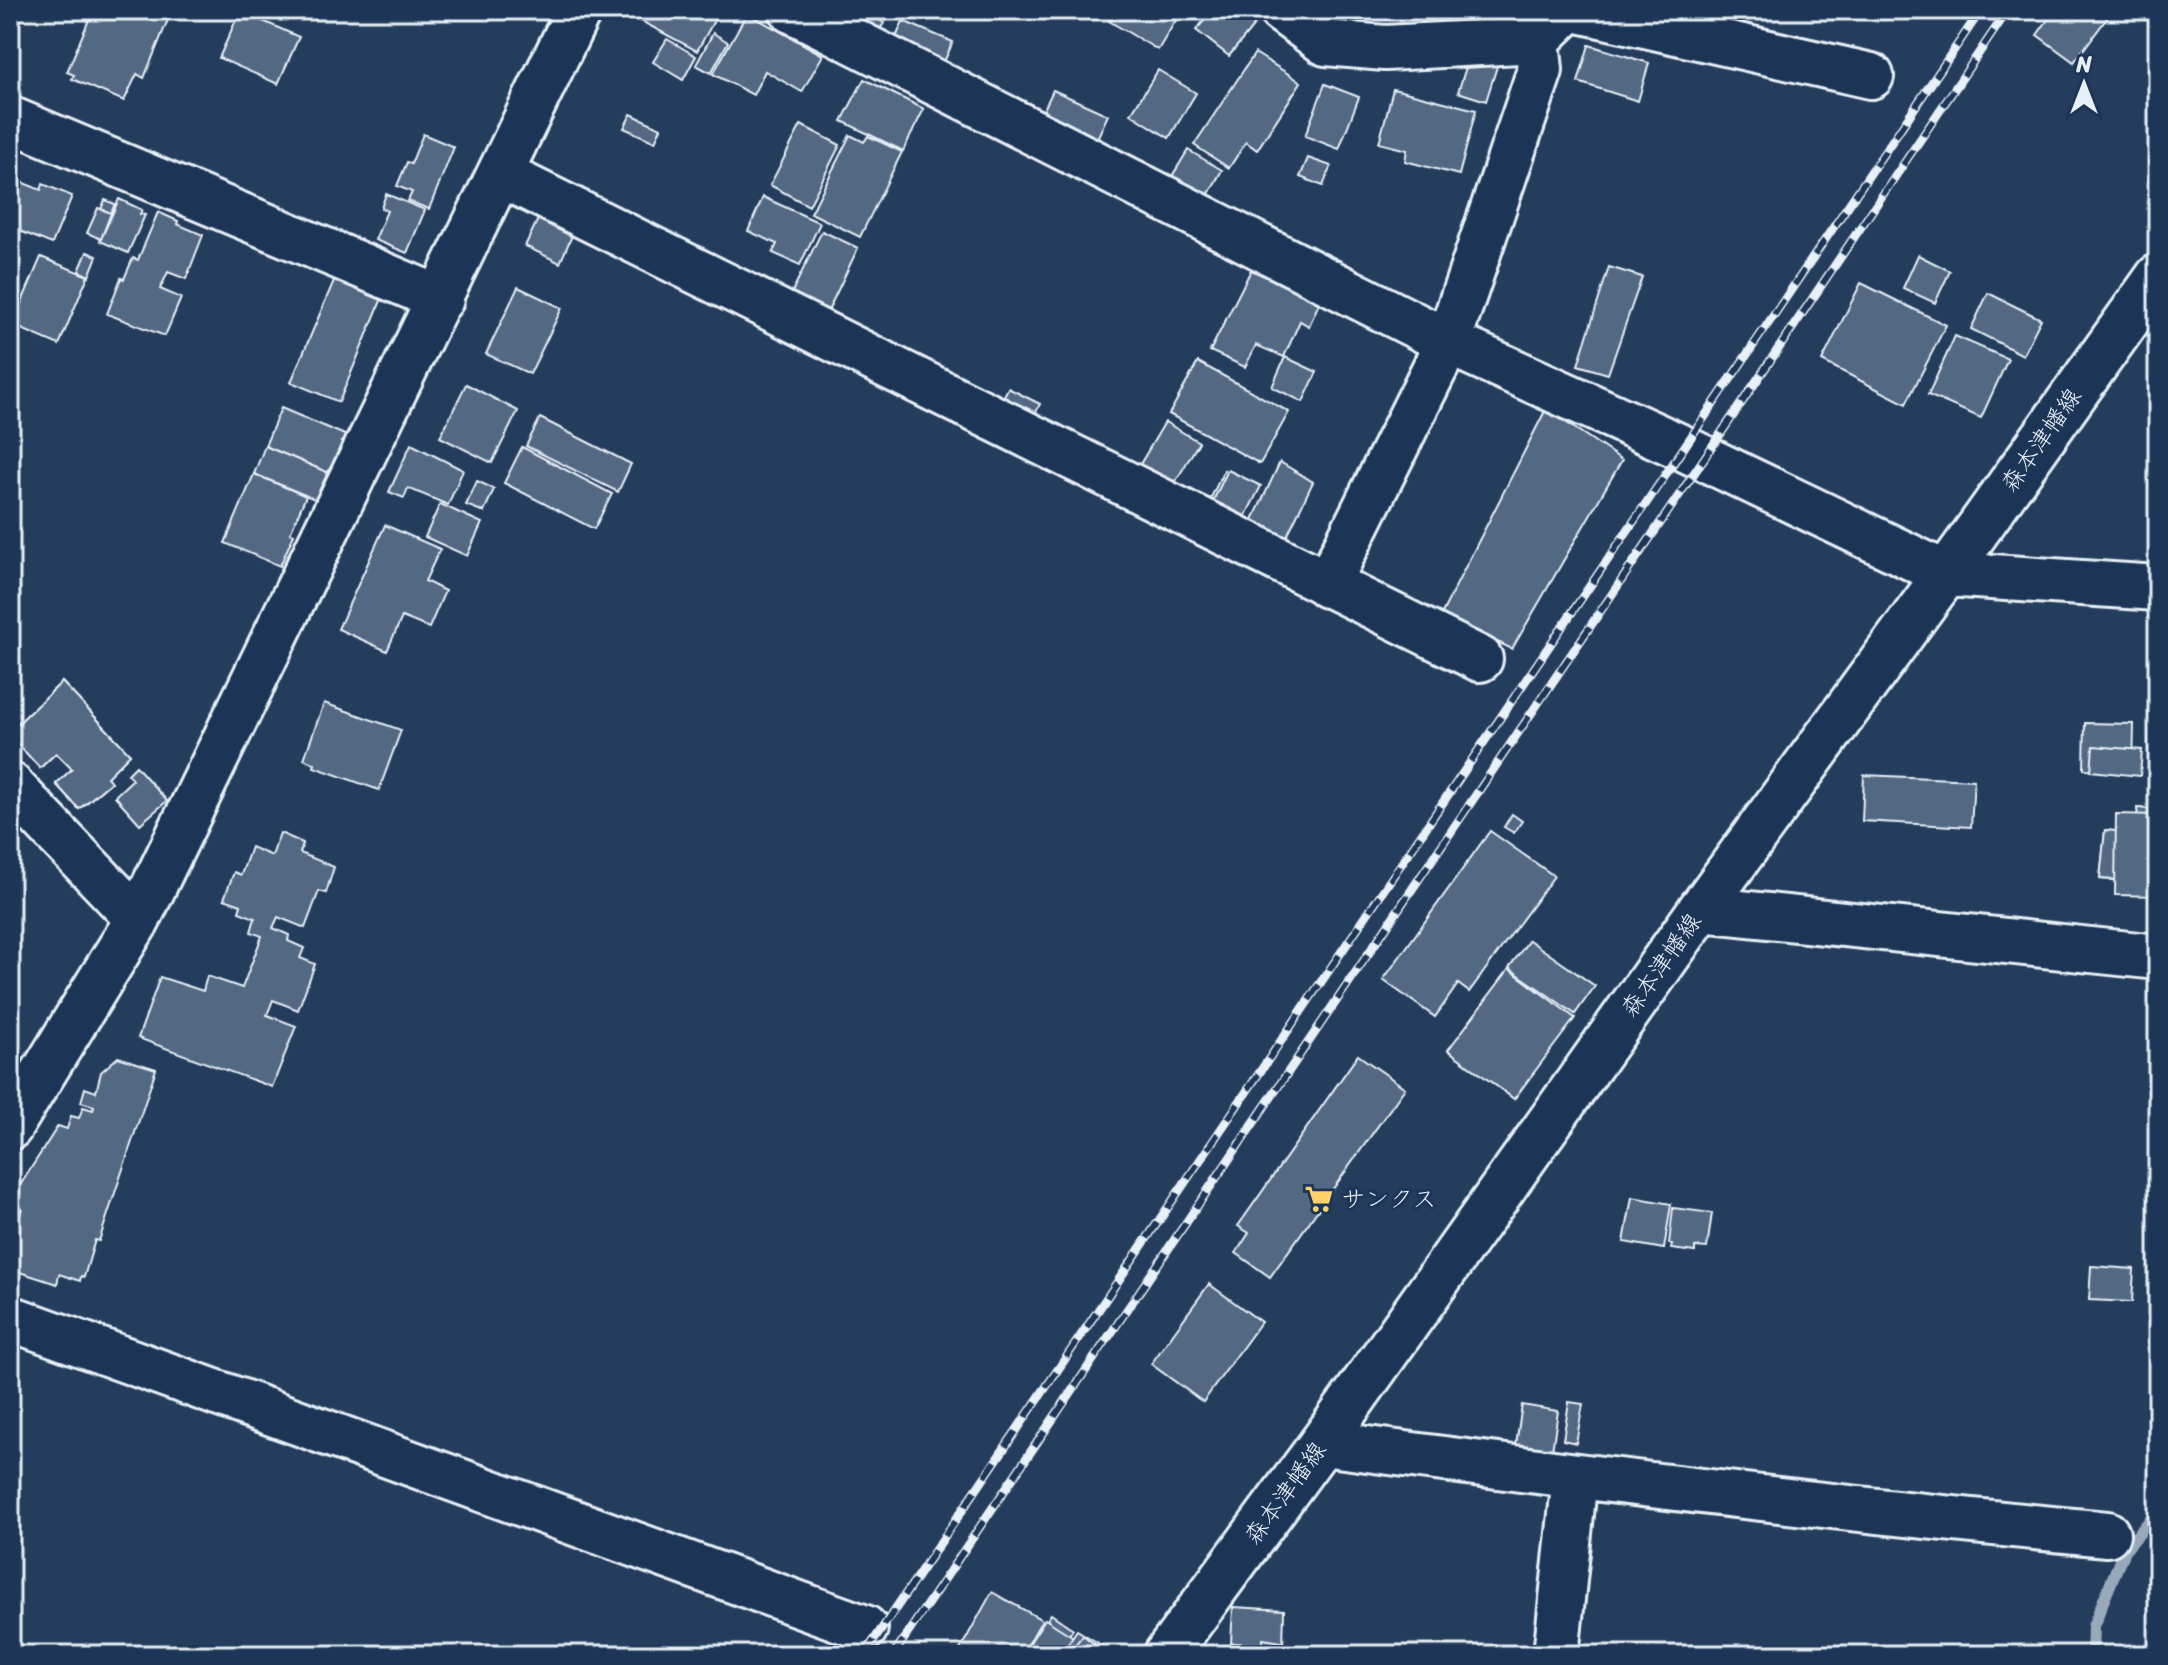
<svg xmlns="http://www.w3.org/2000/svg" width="2168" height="1665" viewBox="0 0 2168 1665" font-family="Sriracha,'Klee One',sans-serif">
<rect width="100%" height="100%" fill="#253d5d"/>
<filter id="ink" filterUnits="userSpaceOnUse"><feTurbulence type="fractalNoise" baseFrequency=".0125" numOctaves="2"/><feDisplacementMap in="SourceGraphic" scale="16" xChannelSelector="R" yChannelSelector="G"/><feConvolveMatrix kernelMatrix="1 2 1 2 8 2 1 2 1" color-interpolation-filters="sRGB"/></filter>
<g filter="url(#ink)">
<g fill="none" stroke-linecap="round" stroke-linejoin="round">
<polyline stroke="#99a8ba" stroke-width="12" points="2092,1655 2093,1626 2124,1551 2158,1511"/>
</g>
<g fill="#536782" stroke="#e8f1f8" stroke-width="2">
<polygon points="93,10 172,10 144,78 137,74 124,101 72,79 74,75 67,72"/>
<polygon points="646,10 720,10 697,51 641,21"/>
<polygon points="851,10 865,10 884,23 871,43 842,23"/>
<polygon points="873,10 893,10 887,19"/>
<polygon points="1116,10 1182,10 1158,50 1109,21"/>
<polygon points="1213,10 1262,10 1265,12 1229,56 1196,30"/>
<polygon points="1434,10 1458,10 1456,17"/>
<polygon points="2055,10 2113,10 2074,62 2037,35"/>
<polygon points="240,11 299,37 278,84 219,58"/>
<polygon points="747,13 823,55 802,92 765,71 753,95 713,74"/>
<polygon points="903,21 953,42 938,75 889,54"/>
<polygon points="713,33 728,42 711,73 696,65"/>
<polygon points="667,39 696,56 683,80 653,62"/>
<polygon points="1589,45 1649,63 1638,101 1578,82"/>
<polygon points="1255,53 1301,82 1257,150 1246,142 1229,168 1194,145"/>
<polygon points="1499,60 1486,101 1458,92 1468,61"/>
<polygon points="1158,70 1196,93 1169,138 1131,114"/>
<polygon points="864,79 924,109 903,151 842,121"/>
<polygon points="1325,84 1359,97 1339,149 1305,136"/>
<polygon points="1393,89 1476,110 1459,175 1405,161 1407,150 1379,143"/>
<polygon points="1053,90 1108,115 1094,145 1039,120"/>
<polygon points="631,114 661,128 655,142 624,128"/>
<polygon points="801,125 840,145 809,206 770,185"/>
<polygon points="423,134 454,147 429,209 408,201 412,192 397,186 407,162 411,164"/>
<polygon points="850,135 864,142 868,136 902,152 860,237 811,213"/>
<polygon points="1188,150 1222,170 1206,199 1171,178"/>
<polygon points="1308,158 1331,166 1323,186 1300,177"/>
<polygon points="11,178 41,190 43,184 72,196 52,244 10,227"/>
<polygon points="386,194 425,210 407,253 375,240 387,211 381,208"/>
<polygon points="763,197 820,223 800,265 773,253 777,244 748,231"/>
<polygon points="119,199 142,210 140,214 145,215 128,253 100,241"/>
<polygon points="105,200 115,204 111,213 101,209"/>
<polygon points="98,208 111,213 101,239 87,233"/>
<polygon points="158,212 178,221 177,224 203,235 186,279 168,272 160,289 181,298 165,336 107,314 121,278 124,279 133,258 138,260"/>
<polygon points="540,215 574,231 560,263 525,246"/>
<polygon points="822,231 858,248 827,313 790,296"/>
<polygon points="87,252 97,256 89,276 79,271"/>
<polygon points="1918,255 1950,271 1935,303 1903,288"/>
<polygon points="41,257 88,276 59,345 12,325"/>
<polygon points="1609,267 1642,277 1608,374 1578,365"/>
<polygon points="1251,270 1320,301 1309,326 1300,321 1284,357 1256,345 1245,367 1210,351"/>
<polygon points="338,271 385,291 339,402 291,382"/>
<polygon points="1861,283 1946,325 1906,404 1822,361"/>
<polygon points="518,287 562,308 530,374 486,354"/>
<polygon points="1988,293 2041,319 2023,355 1971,329"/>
<polygon points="1955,336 2008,359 1981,418 1928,395"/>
<polygon points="1285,357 1317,372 1303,402 1272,387"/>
<polygon points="1198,362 1289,412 1260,464 1169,414"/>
<polygon points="466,384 518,411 492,463 440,437"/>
<polygon points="1008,388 1040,404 1033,418 1001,402"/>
<polygon points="281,408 345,435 329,473 265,446"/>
<polygon points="1546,409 1622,460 1512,649 1441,615"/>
<polygon points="540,418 631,464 618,492 526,446"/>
<polygon points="1165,422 1199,442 1173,486 1139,466"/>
<polygon points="411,444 463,470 448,505 408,488 404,498 389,492"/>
<polygon points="265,446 329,473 317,500 254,474"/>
<polygon points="522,447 612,494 594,529 504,483"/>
<polygon points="1280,462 1313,482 1284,542 1251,524"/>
<polygon points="1224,470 1254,485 1239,517 1208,504"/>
<polygon points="1228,470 1261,486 1244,519 1212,503"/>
<polygon points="254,474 306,496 290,533 294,534 280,566 225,543"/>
<polygon points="477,481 494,489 484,512 466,505"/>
<polygon points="440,504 482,523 467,556 425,537"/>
<polygon points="385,525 440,549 425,581 445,591 429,628 402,617 387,651 338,629"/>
<polygon points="62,682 130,754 107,777 111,782 79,809 56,784 72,769 56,753 40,768 10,736 10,731"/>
<polygon points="62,682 130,754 107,777 111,782 79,809 56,784 72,769 56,753 40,768 10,736 10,731"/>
<polygon points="2157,698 2158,699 2158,763 2153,763"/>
<polygon points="324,703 401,730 379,790 314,767 315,764 304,759"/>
<polygon points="2085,723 2134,724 2133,770 2084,769"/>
<polygon points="2093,746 2142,750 2140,776 2091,771"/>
<polygon points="136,766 167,801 140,824 115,796 132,780 128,774"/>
<polygon points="1864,775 1974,780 1971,827 1862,821"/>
<polygon points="2138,808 2158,810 2158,889 2129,886 2130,881 2100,879 2105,830 2136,833"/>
<polygon points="2138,808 2158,810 2158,889 2129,886 2130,881 2100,879 2105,830 2136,833"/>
<polygon points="1512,814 1522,821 1514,833 1504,827"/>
<polygon points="2116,814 2158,815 2158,896 2115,895"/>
<polygon points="1490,831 1554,876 1469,992 1458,984 1435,1017 1383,980"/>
<polygon points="280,833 303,843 300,853 334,867 326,893 319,891 305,928 278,917 273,928 289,935 288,941 304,948 300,958 315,964 298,1010 273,1000 267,1015 296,1026 272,1087 138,1038 160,977 203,991 207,976 242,988 262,936 251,932 255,918 239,912 241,905 224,899 234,872 241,875 251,847 272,856"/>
<polygon points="1529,940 1595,986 1575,1014 1509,968"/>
<polygon points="1509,969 1575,1018 1514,1099 1448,1050"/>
<polygon points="1358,1055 1405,1088 1270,1277 1236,1253 1249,1233 1238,1226"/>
<polygon points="118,1057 156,1069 99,1241 95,1240 84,1277 81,1276 80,1281 59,1274 57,1284 10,1269 10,1216 11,1213 20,1215 22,1209 10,1205 10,1201 58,1126 67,1129 71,1116 79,1118 83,1107 93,1110 94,1106 81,1102 85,1088 96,1092 101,1072"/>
<polygon points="1632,1197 1671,1204 1664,1249 1624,1242"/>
<polygon points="1673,1208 1712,1213 1707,1248 1695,1247 1695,1252 1671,1249 1672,1244 1669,1244"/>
<polygon points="2091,1266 2134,1269 2132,1302 2089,1300"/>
<polygon points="1209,1284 1261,1322 1203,1402 1151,1364"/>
<polygon points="1569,1402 1583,1404 1576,1443 1563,1440"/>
<polygon points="1522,1405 1558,1411 1552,1451 1516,1445"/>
<polygon points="992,1592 1042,1620 1022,1655 957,1655"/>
<polygon points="1233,1607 1284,1610 1283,1645 1231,1643"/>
<polygon points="1051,1614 1073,1629 1055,1655 1034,1640"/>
<polygon points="1045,1619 1075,1638 1064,1655 1046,1655 1029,1644"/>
<polygon points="1077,1630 1103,1646 1098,1655 1060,1655"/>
<polygon points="1083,1635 1104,1652 1101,1655 1067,1655"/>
<polygon points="1263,1639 1282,1642 1282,1653 1310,1655 1233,1655 1233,1648 1262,1651"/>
</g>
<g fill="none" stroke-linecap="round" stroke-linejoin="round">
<defs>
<g id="minor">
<polyline points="792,10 1448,342 1683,448 1946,574 2158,588"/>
<polyline points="1281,10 1326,43 1385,48 1537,40 1568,10"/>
<polyline points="1579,10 1871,76"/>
<polyline points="10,119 441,299"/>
<polyline points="500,174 1480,659"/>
<polyline points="1327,585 1448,342 1540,70 1537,40"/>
<polyline points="10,785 138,919"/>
<polyline points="1701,909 2158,957"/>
<polyline points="10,1127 138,919 579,10"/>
<polyline points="10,1318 865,1628"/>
<path d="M1322 1443C1583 1478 1845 1510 2107 1534"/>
<polyline points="1556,1655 1575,1477"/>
</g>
<polyline id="major" points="1166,1655 1322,1443 1701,909 1946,574 2158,277"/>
</defs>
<use href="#minor" stroke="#e8f1f8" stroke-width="50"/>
<use href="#major" stroke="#e8f1f8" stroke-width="50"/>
<use href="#minor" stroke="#1d3557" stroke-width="44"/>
<use href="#major" stroke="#1d3557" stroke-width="44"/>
<defs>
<g id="rail">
<polyline points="864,1655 1981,10"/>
<polyline points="893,1655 2008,10"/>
</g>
</defs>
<use href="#rail" stroke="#e8f1f8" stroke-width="9"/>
<use href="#rail" stroke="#1d3557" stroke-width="6" stroke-dasharray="18" stroke-linecap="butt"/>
</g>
</g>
<defs>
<symbol id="supermarket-bare" viewBox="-9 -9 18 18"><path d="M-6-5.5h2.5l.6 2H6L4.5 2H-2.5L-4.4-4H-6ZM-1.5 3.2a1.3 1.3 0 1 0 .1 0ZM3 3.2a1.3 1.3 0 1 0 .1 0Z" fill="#ffd166" stroke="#1d3557" stroke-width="2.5" paint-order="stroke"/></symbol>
</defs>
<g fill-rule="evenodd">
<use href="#supermarket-bare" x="1299" y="1179" width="40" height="40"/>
</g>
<g text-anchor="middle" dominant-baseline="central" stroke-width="6" stroke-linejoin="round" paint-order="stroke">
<g font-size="24" fill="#e8f1f8" stroke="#1d3557">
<text transform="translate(2041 440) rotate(-55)">森本津幡線</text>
<text transform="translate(1661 965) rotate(-55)">森本津幡線</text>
<text transform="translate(1285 1493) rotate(-54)">森本津幡線</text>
</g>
<g font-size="24" fill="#e8f1f8" stroke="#1d3557" text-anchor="start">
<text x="1341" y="1199">サンクス</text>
</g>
</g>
<rect width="2168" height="1665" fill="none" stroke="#1d3557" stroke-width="40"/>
<rect x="20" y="20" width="2128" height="1625" fill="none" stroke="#e8f1f8" stroke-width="3" filter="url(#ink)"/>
<g transform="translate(2084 84)" stroke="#1d3557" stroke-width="6" paint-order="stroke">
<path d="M0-6L14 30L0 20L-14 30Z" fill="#e8f1f8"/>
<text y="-12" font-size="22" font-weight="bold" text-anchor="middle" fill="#e8f1f8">N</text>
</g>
</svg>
